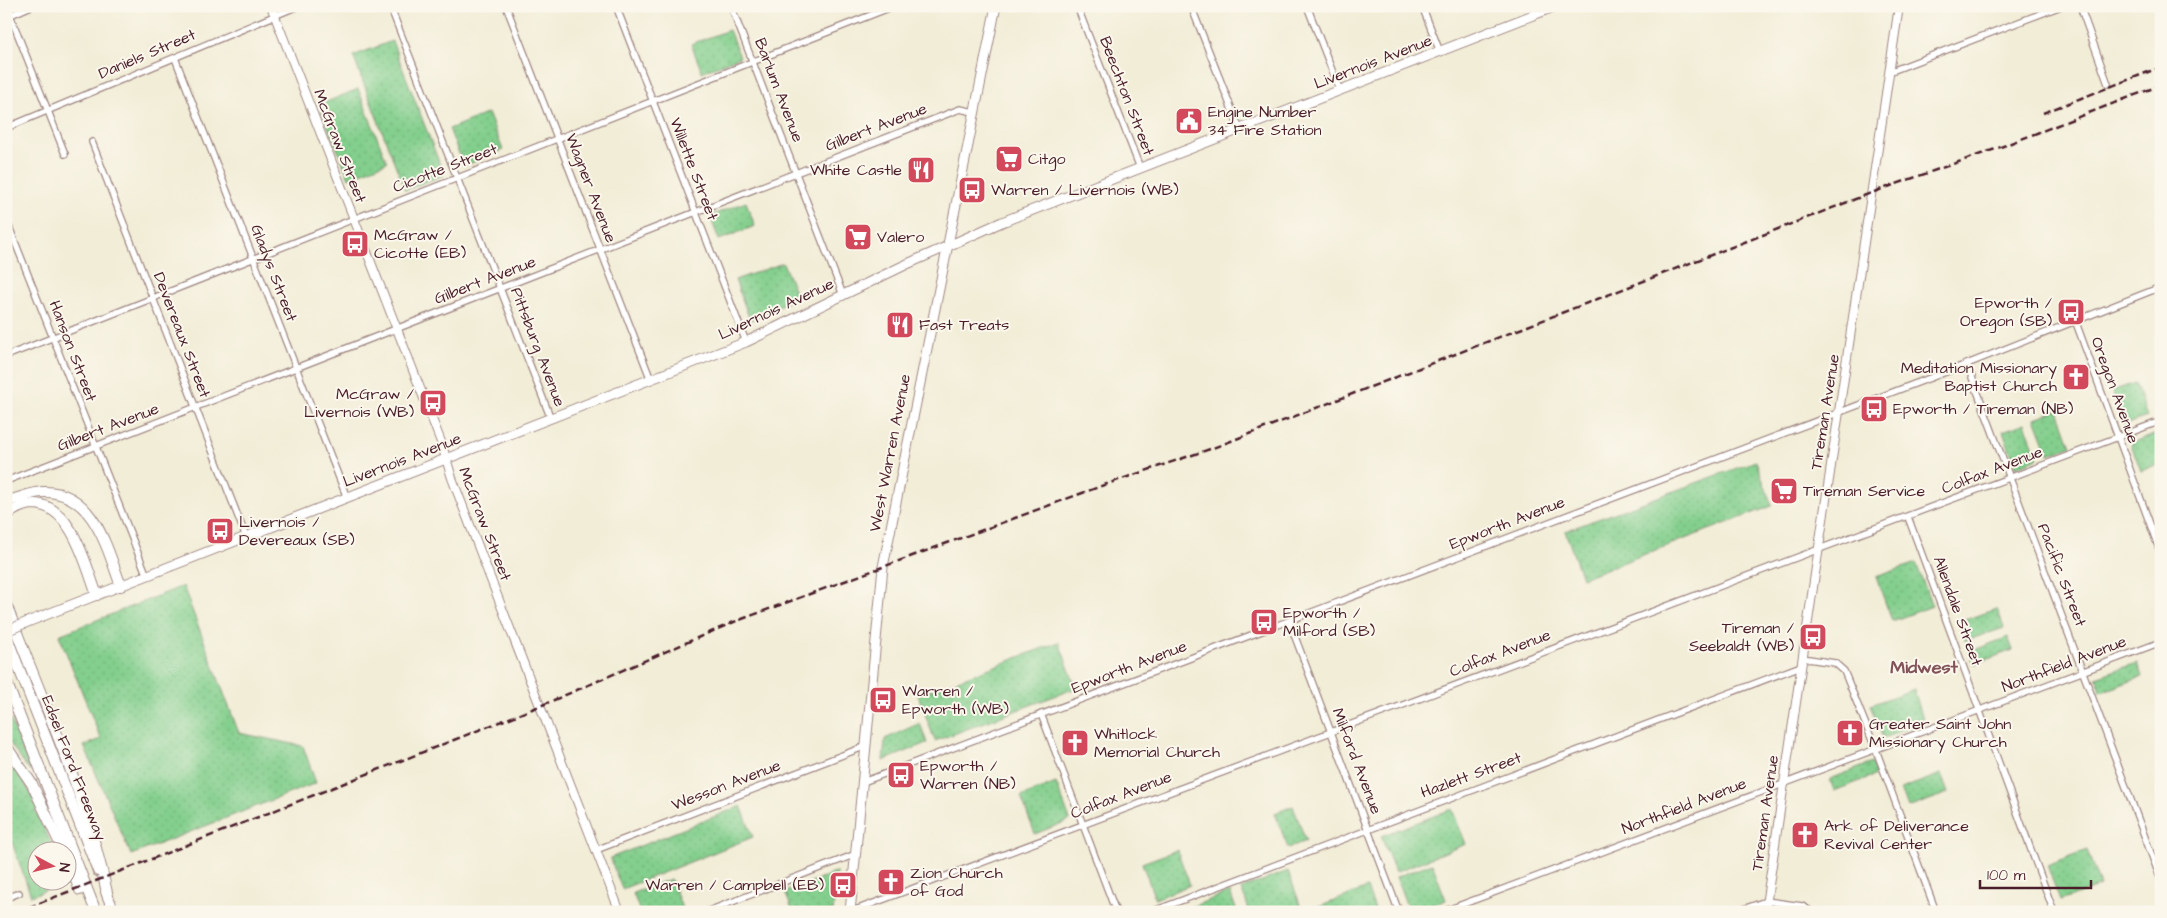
<svg xmlns="http://www.w3.org/2000/svg" width="2167" height="918" viewBox="0 0 2167 918" font-family="'Architects Daughter',sans-serif">
<defs>
<pattern id="grass-dots" width="8" height="8" patternUnits="userSpaceOnUse" patternTransform="scale(1.25)"><rect width="8" height="8" fill="#83cf8d"/><path d="M2 2h.1M6 6h.1" fill="none" stroke="#73b17a" stroke-width="1.8" stroke-linecap="round"/></pattern>
</defs>
<rect width="100%" height="100%" fill="#fbf7ec"/>
<filter id="ink" filterUnits="userSpaceOnUse"><feTurbulence type="fractalNoise" baseFrequency=".02" numOctaves="2"/><feDisplacementMap in="SourceGraphic" scale="10" xChannelSelector="R" yChannelSelector="G"/><feConvolveMatrix kernelMatrix="1 2 1 2 8 2 1 2 1" color-interpolation-filters="sRGB"/></filter>
<filter id="wash" filterUnits="userSpaceOnUse"><feTurbulence type="fractalNoise" baseFrequency=".0096" numOctaves="4" result="noise"/><feDisplacementMap in="SourceGraphic" scale="20" xChannelSelector="R" yChannelSelector="G"/><feGaussianBlur stdDeviation="1.12" result="paint"/><feColorMatrix in="noise" values="0 0 0 0 0 0 0 0 0 0 0 0 0 0 0 0 0 1.4 0 .05"/><feComposite in="paint" operator="in"/></filter>
<g filter="url(#wash)">
<rect width="100%" height="100%" fill="#f2edd7"/>
<g fill="url(#grass-dots)" stroke="#66775c">
<polygon points="729,30 740,57 702,72 691,44"/>
<polygon points="392,41 444,175 405,190 353,56"/>
<polygon points="358,89 387,162 349,178 319,105"/>
<polygon points="488,113 503,150 464,166 449,129"/>
<polygon points="746,202 755,226 719,240 710,216"/>
<polygon points="783,263 797,297 750,320 735,280"/>
<polygon points="2135,383 2147,417 2124,425 2112,391"/>
<polygon points="2058,410 2071,446 2049,454 2035,418"/>
<polygon points="2025,423 2038,458 2016,467 2003,431"/>
<polygon points="2161,432 2161,463 2141,471 2131,444"/>
<polygon points="1756,461 1772,506 1582,578 1565,531"/>
<polygon points="1916,563 1932,606 1892,621 1876,577"/>
<polygon points="183,586 239,733 303,746 316,783 131,855 84,746 101,739 59,635"/>
<polygon points="1997,609 2004,628 1965,641 1959,622"/>
<polygon points="2008,637 2013,650 1974,664 1969,652"/>
<polygon points="1059,642 1076,688 935,741 918,695"/>
<polygon points="2137,663 2142,677 2101,692 2096,677"/>
<polygon points="1914,689 1924,723 1883,738 1870,705"/>
<polygon points="6,708 31,771 30,772 6,738"/>
<polygon points="920,723 927,743 883,761 885,739"/>
<polygon points="6,755 25,782 38,809 35,810 55,850 38,850 38,880 68,880 68,877 69,880 31,896 6,826"/>
<polygon points="1872,763 1876,775 1834,791 1830,779"/>
<polygon points="1941,774 1948,793 1908,808 1901,789"/>
<polygon points="1056,783 1070,820 1035,834 1021,797"/>
<polygon points="741,806 753,837 622,889 610,858"/>
<polygon points="1293,806 1306,841 1288,848 1275,813"/>
<polygon points="1452,809 1466,844 1395,872 1381,836"/>
<polygon points="1177,850 1190,885 1155,899 1142,863"/>
<polygon points="2087,850 2100,886 2060,901 2047,865"/>
<polygon points="1432,863 1446,900 1416,912 1409,912 1396,877"/>
<polygon points="1288,871 1301,907 1289,912 1250,912 1241,889"/>
<polygon points="837,872 833,912 793,912 785,892"/>
<polygon points="671,879 683,911 640,912 633,893"/>
<polygon points="1367,888 1376,912 1306,912"/>
<polygon points="1230,892 1237,912 1184,912 1183,910"/>
</g>
</g>
<g filter="url(#ink)">
<g fill="none" stroke-linecap="round" stroke-linejoin="round">
<defs>
<g id="minor">
<polyline points="390,6 551,419"/>
<polyline points="506,6 651,380"/>
<polyline points="616,6 746,342"/>
<polyline points="731,6 843,295"/>
<polyline points="1077,6 1140,168"/>
<polyline points="1191,6 1240,130"/>
<polyline points="1307,6 1340,91"/>
<polyline points="1422,6 1440,52"/>
<polyline points="2080,6 2108,84"/>
<polyline points="10,15 65,154"/>
<polyline points="6,17 31,6"/>
<polyline points="175,58 347,498"/>
<polyline points="1889,72 2061,6"/>
<polyline points="6,128 298,6"/>
<polyline points="92,142 246,537"/>
<polyline points="6,219 147,576"/>
<polyline points="2075,320 2161,554"/>
<polyline points="6,356 894,6"/>
<polyline points="1967,364 2161,880"/>
<polyline points="6,481 960,109 974,112"/>
<polyline points="1908,517 2054,912"/>
<polyline points="1289,621 1399,912"/>
<polyline points="1802,658 1835,663 1844,671 1876,750 1936,912"/>
<polyline points="1041,714 1116,912"/>
<polyline points="863,782 1967,364 2161,287"/>
<polyline points="596,850 866,746"/>
<polyline points="6,898 19,893"/>
<polyline points="706,912 856,854"/>
<polyline points="850,912 2161,421"/>
<polyline points="1151,912 1801,666"/>
<polyline points="1442,912 2161,642"/>
<polyline points="1735,912 1766,901 1802,906 1812,912"/>
</g>
<g id="tertiary">
<polyline points="271,6 441,442 452,478 488,572 620,912"/>
<polyline points="1765,912 1899,6"/>
</g>
<g id="primary">
<polyline points="30,621 746,342 905,265 1002,222 1556,6"/>
<polyline points="850,912 883,567 996,6"/>
</g>
<g id="motorway">
<path d="M6 501C19 499 31 492 44 492 94 491 107 549 121 586"/>
<path d="M6 516C14 509 23 504 34 504 72 505 86 566 97 595"/>
<path d="M6 604C42 701 87 795 108 897"/>
<polyline points="6,635 98,871"/>
<polyline points="6,681 96,912"/>
<polyline points="6,746 32,784 63,850"/>
<polyline points="68,861 80,890"/>
<polyline points="106,892 114,912"/>
</g>
</defs>
<use href="#minor" stroke="#9e8681" stroke-width="8"/>
<use href="#tertiary" stroke="#9e8681" stroke-width="10"/>
<use href="#primary" stroke="#9e8681" stroke-width="11"/>
<use href="#motorway" stroke="#9e8681" stroke-width="12"/>
<use href="#minor" stroke="#fff" stroke-width="5.5"/>
<use href="#tertiary" stroke="#fff" stroke-width="8"/>
<use href="#primary" stroke="#fff" stroke-width="9"/>
<use href="#motorway" stroke="#fff" stroke-width="10"/>
<g stroke="#4a1f2b" stroke-width="2.5" stroke-dasharray="8 4" stroke-linecap="butt">
<polyline points="2043,113 2161,67"/>
<polyline points="17,912 540,706 734,622 1104,485 1213,448 1871,193 1998,148 2161,85"/>
</g>
<defs>
<polyline id="primary-bridge" points="6,631 30,621"/>
</defs>
<use href="#primary-bridge" stroke="#9e8681" stroke-width="11" stroke-linecap="butt"/>
<use href="#primary-bridge" stroke="#fff" stroke-width="9"/>
</g>
</g>
<defs>
<symbol id="civic-square" viewBox="-11 -11 22 22"><rect x="-9" y="-9" width="18" height="18" rx="4" fill="#d1495b" stroke="#fbf7ec"/><path d="M-.6-6.5H3V-4.5H.6V-3L4-1V1h2V6H-6V1h2V-1L-.6-3ZM-1.2 2.5V6h2.4V2.5Z" fill="#fff"/></symbol>
<symbol id="supermarket-square" viewBox="-11 -11 22 22"><rect x="-9" y="-9" width="18" height="18" rx="4" fill="#d1495b" stroke="#fbf7ec"/><path d="M-6-5.5h2.5l.6 2H6L4.5 2H-2.5L-4.4-4H-6ZM-1.5 3.2a1.3 1.3 0 1 0 .1 0ZM3 3.2a1.3 1.3 0 1 0 .1 0Z" fill="#fff"/></symbol>
<symbol id="restaurant-square" viewBox="-11 -11 22 22"><rect x="-9" y="-9" width="18" height="18" rx="4" fill="#d1495b" stroke="#fbf7ec"/><path d="M-5-6h1v4h1v-4h1v4h1v-4h1v5L-1.5 .5V6h-2V.5L-5-1ZM5-6V6H3V1.5H1.5Q1.5-4 5-6Z" fill="#fff"/></symbol>
<symbol id="bus-square" viewBox="-11 -11 22 22"><rect x="-9" y="-9" width="18" height="18" rx="4" fill="#d1495b" stroke="#fbf7ec"/><path d="M-5-6H5V4H4V6H2V4H-2V6H-4V4H-5ZM-3.5-4V0h7V-4ZM-3.5 1.2v1.5H-2V1.2ZM2 1.2v1.5H3.5V1.2Z" fill="#fff"/></symbol>
<symbol id="church-square" viewBox="-11 -11 22 22"><rect x="-9" y="-9" width="18" height="18" rx="4" fill="#d1495b" stroke="#fbf7ec"/><path d="M-1.2-6h2.4v3.5h3.3v2.4h-3.3V6h-2.4V-.1h-3.3v-2.4h3.3Z" fill="#fff"/></symbol>
</defs>
<g fill-rule="evenodd">
<use href="#civic-square" x="1173" y="105" width="32" height="32"/>
<use href="#supermarket-square" x="993" y="143" width="32" height="32"/>
<use href="#restaurant-square" x="905" y="154" width="32" height="32"/>
<use href="#bus-square" x="956" y="174" width="32" height="32"/>
<use href="#supermarket-square" x="842" y="221" width="32" height="32"/>
<use href="#bus-square" x="339" y="228" width="32" height="32"/>
<use href="#bus-square" x="2055" y="296" width="32" height="32"/>
<use href="#restaurant-square" x="884" y="309" width="32" height="32"/>
<use href="#church-square" x="2060" y="361" width="32" height="32"/>
<use href="#bus-square" x="417" y="387" width="32" height="32"/>
<use href="#bus-square" x="1858" y="393" width="32" height="32"/>
<use href="#supermarket-square" x="1768" y="475" width="32" height="32"/>
<use href="#bus-square" x="204" y="515" width="32" height="32"/>
<use href="#bus-square" x="1248" y="606" width="32" height="32"/>
<use href="#bus-square" x="1797" y="621" width="32" height="32"/>
<use href="#bus-square" x="867" y="684" width="32" height="32"/>
<use href="#church-square" x="1834" y="717" width="32" height="32"/>
<use href="#church-square" x="1059" y="727" width="32" height="32"/>
<use href="#bus-square" x="885" y="759" width="32" height="32"/>
<use href="#church-square" x="1789" y="819" width="32" height="32"/>
<use href="#church-square" x="875" y="866" width="32" height="32"/>
<use href="#bus-square" x="827" y="869" width="32" height="32"/>
</g>
<g text-anchor="middle" dominant-baseline="central" stroke-width="4" stroke-linejoin="round" paint-order="stroke">
<g font-size="16" fill="#4a1f2b" stroke="#fbf7ec">
<text transform="translate(147 54) rotate(-23)">Daniels Street</text>
<text transform="translate(1373 62) rotate(-21)">Livernois Avenue</text>
<text transform="translate(779 90) rotate(69)">Barlum Avenue</text>
<text transform="translate(1127 96) rotate(69)">Beechton Street</text>
<text transform="translate(876 127) rotate(-21)">Gilbert Avenue</text>
<text transform="translate(340 146) rotate(69)">McGraw Street</text>
<text transform="translate(445 168) rotate(-21)">Cicotte Street</text>
<text transform="translate(694 169) rotate(69)">Willette Street</text>
<text transform="translate(591 188) rotate(69)">Wagner Avenue</text>
<text transform="translate(274 273) rotate(69)">Gladys Street</text>
<text transform="translate(485 280) rotate(-21)">Gilbert Avenue</text>
<text transform="translate(776 309) rotate(-25)">Livernois Avenue</text>
<text transform="translate(182 335) rotate(69)">Devereaux Street</text>
<text transform="translate(538 347) rotate(69)">Pittsburg Avenue</text>
<text transform="translate(73 351) rotate(69)">Hanson Street</text>
<text transform="translate(2115 390) rotate(70)">Oregon Avenue</text>
<text transform="translate(1825 412) rotate(-81)">Tireman Avenue</text>
<text transform="translate(108 427) rotate(-21)">Gilbert Avenue</text>
<text transform="translate(890 453) rotate(-79)">West Warren Avenue</text>
<text transform="translate(402 460) rotate(-21)">Livernois Avenue</text>
<text transform="translate(1992 470) rotate(-21)">Colfax Avenue</text>
<text transform="translate(1507 523) rotate(-21)">Epworth Avenue</text>
<text transform="translate(485 524) rotate(69)">McGraw Street</text>
<text transform="translate(2062 575) rotate(69)">Pacific Street</text>
<text transform="translate(1958 611) rotate(70)">Allendale Street</text>
<text transform="translate(1500 653) rotate(-21)">Colfax Avenue</text>
<text transform="translate(2064 664) rotate(-21)">Northfield Avenue</text>
<text transform="translate(1129 667) rotate(-21)">Epworth Avenue</text>
<text transform="translate(1357 761) rotate(69)">Milford Avenue</text>
<text transform="translate(74 768) rotate(69)">Edsel Ford Freeway</text>
<text transform="translate(1471 775) rotate(-20)">Hazlett Street</text>
<text transform="translate(726 785) rotate(-21)">Wesson Avenue</text>
<text transform="translate(1121 795) rotate(-21)">Colfax Avenue</text>
<text transform="translate(1684 806) rotate(-21)">Northfield Avenue</text>
<text transform="translate(1765 813) rotate(-82)">Tireman Avenue</text>
</g>
<g font-size="16" fill="#4a1f2b" stroke="#fbf7ec" text-anchor="start">
<text x="1208" y="112">Engine Number<tspan x="1208" dy="18">34 Fire Station</tspan></text>
<text x="1028" y="159">Citgo</text>
<text x="902" y="170" text-anchor="end">White Castle</text>
<text x="991" y="190">Warren / Livernois (WB)</text>
<text x="374" y="235">McGraw /<tspan x="374" dy="18">Cicotte (EB)</tspan></text>
<text x="877" y="237">Valero</text>
<text x="2052" y="303" text-anchor="end">Epworth /<tspan x="2052" dy="18">Oregon (SB)</tspan></text>
<text x="919" y="325">Fast Treats</text>
<text x="2057" y="368" text-anchor="end">Meditation Missionary<tspan x="2057" dy="18">Baptist Church</tspan></text>
<text x="414" y="394" text-anchor="end">McGraw /<tspan x="414" dy="18">Livernois (WB)</tspan></text>
<text x="1893" y="409">Epworth / Tireman (NB)</text>
<text x="1803" y="491">Tireman Service</text>
<text x="239" y="522">Livernois /<tspan x="239" dy="18">Devereaux (SB)</tspan></text>
<text x="1283" y="613">Epworth /<tspan x="1283" dy="18">Milford (SB)</tspan></text>
<text x="1794" y="628" text-anchor="end">Tireman /<tspan x="1794" dy="18">Seebaldt (WB)</tspan></text>
<text x="902" y="691">Warren /<tspan x="902" dy="18">Epworth (WB)</tspan></text>
<text x="1869" y="724">Greater Saint John<tspan x="1869" dy="18">Missionary Church</tspan></text>
<text x="1094" y="734">Whitlock<tspan x="1094" dy="18">Memorial Church</tspan></text>
<text x="920" y="766">Epworth /<tspan x="920" dy="18">Warren (NB)</tspan></text>
<text x="1824" y="826">Ark of Deliverance<tspan x="1824" dy="18">Revival Center</tspan></text>
<text x="910" y="873">Zion Church<tspan x="910" dy="18">of God</tspan></text>
<text x="824" y="885" text-anchor="end">Warren / Campbell (EB)</text>
</g>
<g font-size="18" font-weight="bold" fill="#835258" stroke="#fbf7ec">
<text x="1924" y="667">Midwest</text>
</g>
</g>
<rect width="2167" height="918" fill="none" stroke="#fbf7ec" stroke-width="25"/>
<g transform="translate(52 866) rotate(97)"><circle r="24" fill="#fbf7ec" stroke="#b4a19f"/>
<path d="M0-4L9 19L0 12L-9 19Z" fill="#d1495b"/>
<text y="-8" font-size="14" font-weight="bold" text-anchor="middle" fill="#4a1f2b">N</text>
</g>
<path d="M1980 880v8h111v-8" fill="none" stroke="#4a1f2b" stroke-width="2.5"/>
<text x="1987" y="880" font-size="15" fill="#4a1f2b" stroke="#fbf7ec" stroke-width="4" paint-order="stroke">100 m</text>
</svg>
